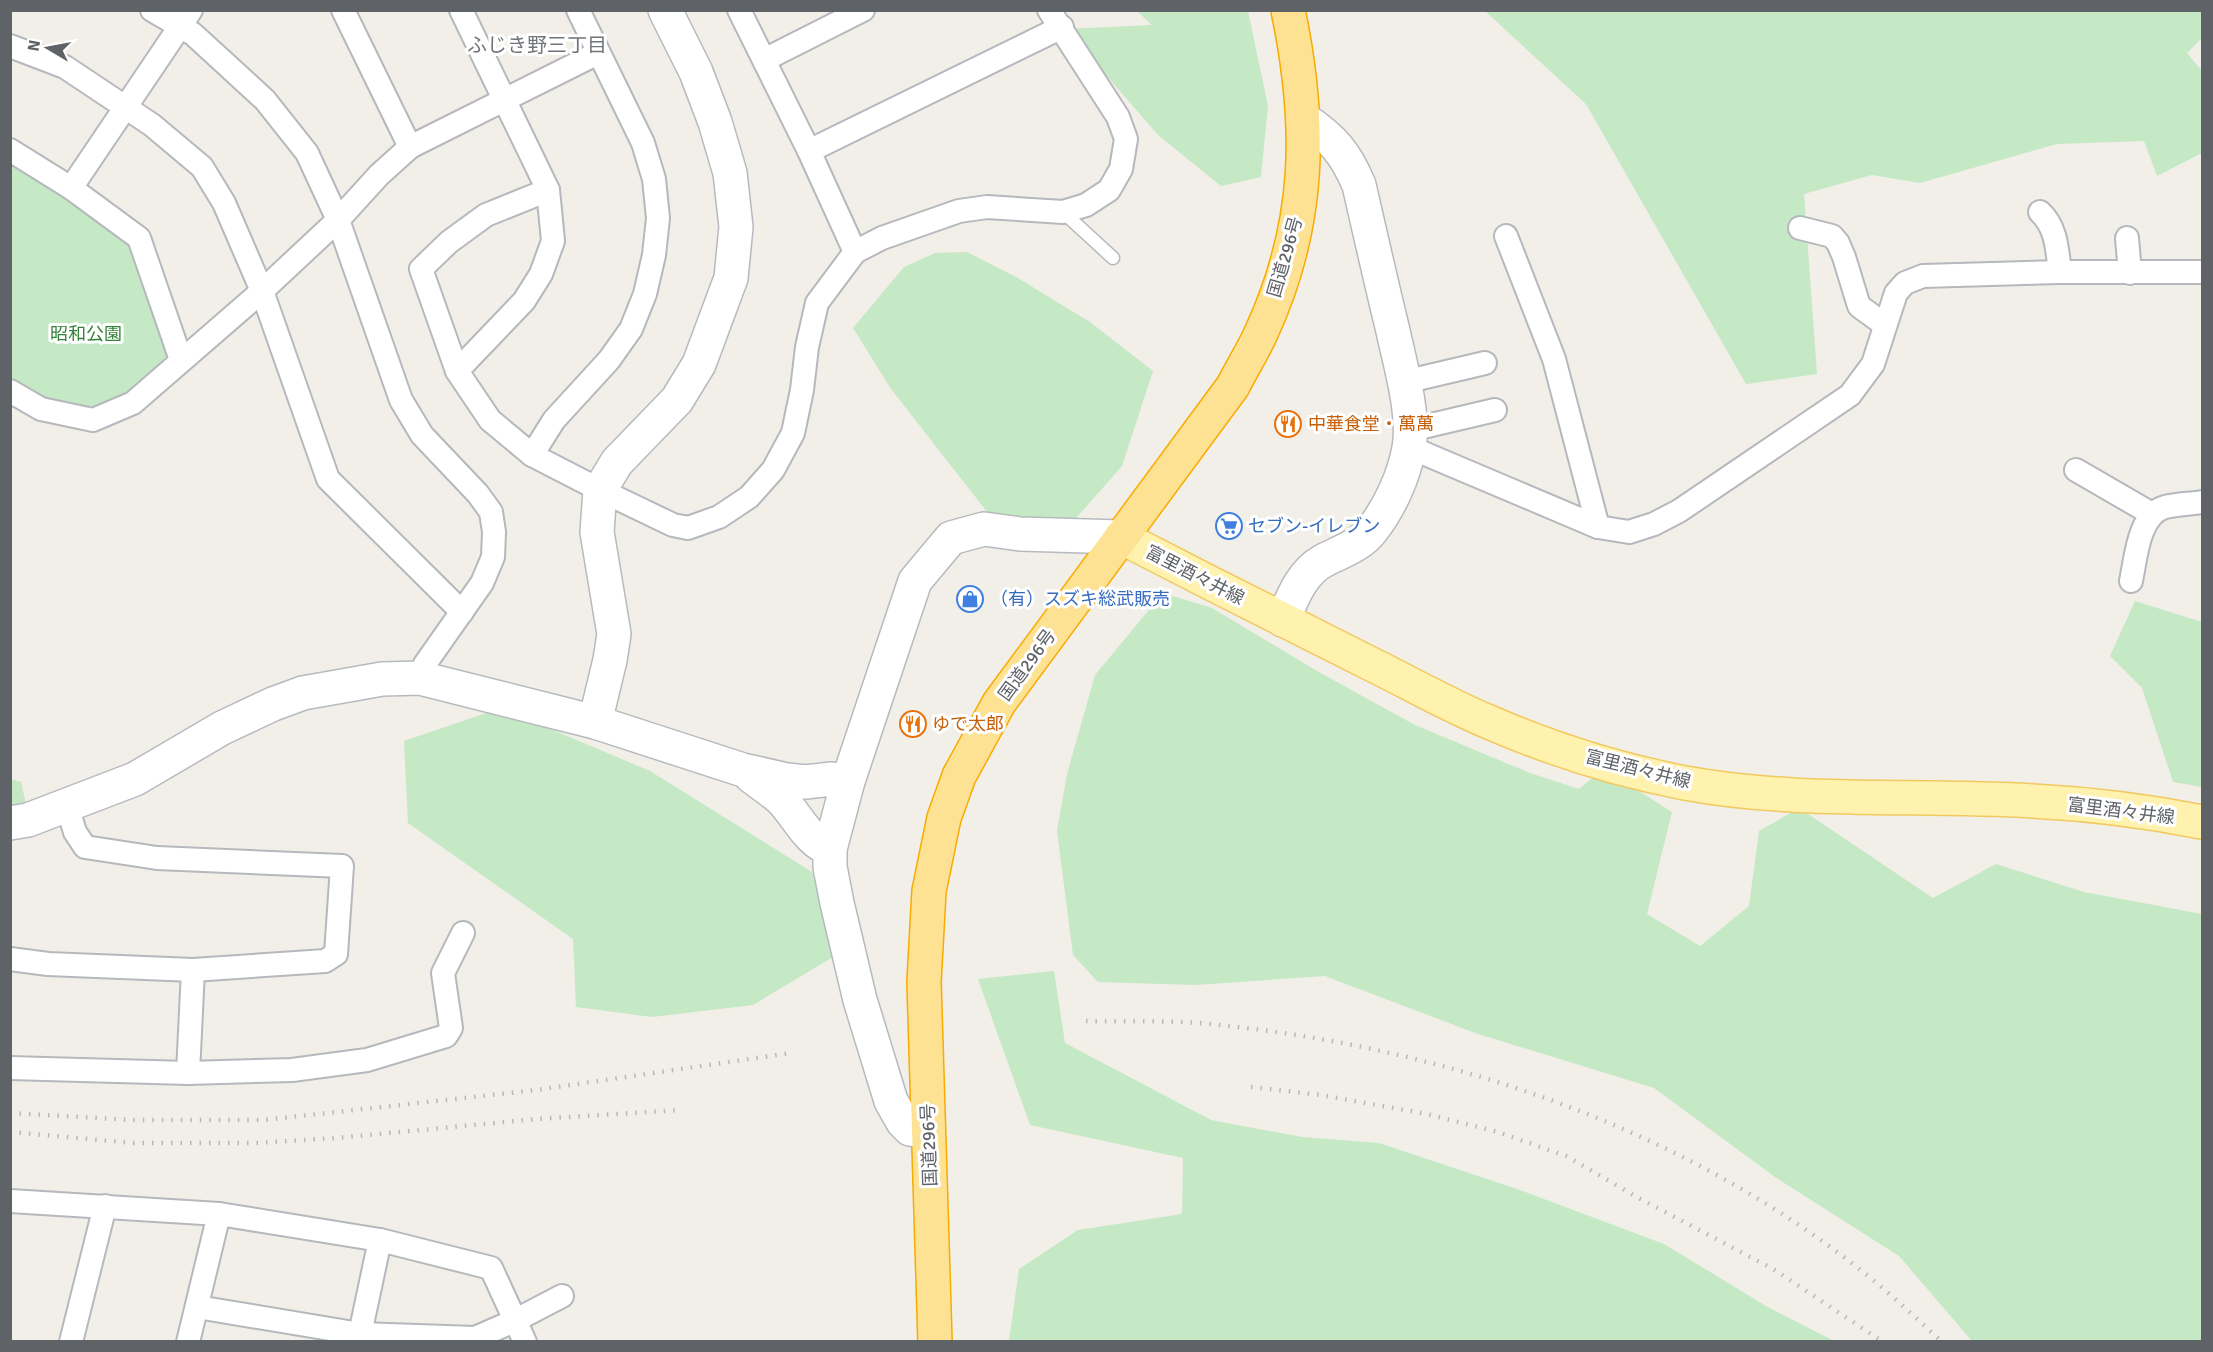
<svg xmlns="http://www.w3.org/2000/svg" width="2213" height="1352" viewBox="0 0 2213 1352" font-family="Signika,'Noto Sans JP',sans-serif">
<rect width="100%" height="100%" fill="#f1efe8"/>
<g fill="#c5e8c5">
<polygon points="1137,11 1248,11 1268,106 1261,177 1221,186 1158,135 1066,29 1152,25"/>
<polygon points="1485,11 2202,11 2202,38 2187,53 2202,71 2202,153 2157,176 2144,141 2057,144 1920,183 1872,175 1804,194 1817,374 1746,384 1586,104"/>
<polygon points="10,157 133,242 175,359 131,397 93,414 45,402 11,383"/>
<polygon points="967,252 1016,277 1090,322 1153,371 1122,466 1070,525 988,513 891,389 853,328 904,267 935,253"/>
<polygon points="1163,593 1212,608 1317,671 1415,725 1530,773 1579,789 1604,769 1672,812 1647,914 1700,946 1749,906 1759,831 1799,808 1933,898 1996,864 2084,892 2202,914 2202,1341 1972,1341 1899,1256 1775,1177 1654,1088 1475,1033 1325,976 1196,985 1098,982 1073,955 1057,831 1067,774 1095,675"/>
<polygon points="2135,601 2202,622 2202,787 2173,782 2142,688 2110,656"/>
<polygon points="501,708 650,771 812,872 838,954 753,1005 652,1017 576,1007 573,939 408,823 404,741"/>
<polygon points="11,779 21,782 28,813 11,816"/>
<polygon points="1054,971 1065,1043 1211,1120 1302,1137 1379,1143 1520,1190 1664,1244 1766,1306 1834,1341 1009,1341 1019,1269 1078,1230 1182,1214 1183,1158 1030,1125 978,979"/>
</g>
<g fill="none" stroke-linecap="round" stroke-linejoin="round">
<defs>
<polyline id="lane" points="1063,212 1113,258"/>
<g id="street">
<polyline points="152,10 193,34 265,100 307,153 338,220 401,400 422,435 478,494 491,512 494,532 493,557 482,583 425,664 420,678"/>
<polyline points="343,10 410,147"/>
<polyline points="739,10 809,151 855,252"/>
<polyline points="10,46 65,67 152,125 202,167 224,203 262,291 328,479 462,612"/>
<polyline points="764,60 863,10"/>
<polyline points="10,150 71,188 139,238 181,360"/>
<polyline points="809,151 1062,27"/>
<polyline points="71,188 191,10"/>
<polyline points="548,190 486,215 449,242 421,269 457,371 490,420 532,455 600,490 673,525 688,528 719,517 749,497 773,470 793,433 802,390 807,347 817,303 855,252 882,238 959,211 987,207 1063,212 1086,205 1109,190 1121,169 1126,139 1118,117 1049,10"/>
<path d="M2040 212C2057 228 2057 250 2060 272"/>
<polyline points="1800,228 1832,236 1838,243 1844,257 1859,306 1885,325"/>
<polyline points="1506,236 1554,359 1598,527"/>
<polyline points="2127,238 2130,273"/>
<polyline points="457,371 524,301 541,274 553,241 548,190 461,10"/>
<polyline points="1404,382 1485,363"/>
<polyline points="10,391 41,409 93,420 133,403 262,291 338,220 379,175 410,147 598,53"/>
<polyline points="1410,430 1495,410"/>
<polyline points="1409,447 1598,527 1629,532 1654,524 1679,511 1850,395 1873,364 1896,293 1905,283 1923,276 2060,272 2202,272"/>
<polyline points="532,455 554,420 609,360 631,329 645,294 654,255 658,218 654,179 643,143 578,10"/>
<polyline points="2076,470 2152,514"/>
<path d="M2131 581C2136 558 2138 515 2165 507 2177 504 2190 504 2202 502"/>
<polyline points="10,959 48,964 193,970 325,961 336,954 342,866 157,858 85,847 75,832 67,805"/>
<polyline points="10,1068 188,1073 292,1070 367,1060 446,1036 451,1028 443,973 463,933"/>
<polyline points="188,1073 193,970"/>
<polyline points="10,1201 219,1214 380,1240 491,1268 525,1342"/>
<polyline points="197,1307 360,1334 475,1338 514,1321 562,1296"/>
<polyline points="360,1334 380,1240"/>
<polyline points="71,1342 105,1206"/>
<polyline points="188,1342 219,1214"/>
</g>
<g id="secondary">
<path d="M1283 620C1292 599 1301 573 1323 561 1340 552 1360 546 1372 530 1390 507 1404 476 1409 448 1415 414 1400 364 1393 331 1381 282 1370 233 1359 185 1345 152 1333 139 1304 119"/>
<polyline points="595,722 610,660 614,634 597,532 600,490 617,462 677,400 699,364 731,278 736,227 730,173 715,122 696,72 665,10"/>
<path d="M751 776C761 784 772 791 781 799 797 815 808 842 830 849"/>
<polyline points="10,823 28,820 135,779 222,728 273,704 303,693 382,679 420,678 595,722 743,770 787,780 805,782 832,779 848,781"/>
<polyline points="928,1131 910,1129 903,1122 891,1101 860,1000 837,903 830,867 830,849 848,781 915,581 951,538 984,529 1020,534 1121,537"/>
</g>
<path id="primary" d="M1121 537C1204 580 1287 622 1371 664 1410 683 1448 705 1489 722 1551 749 1618 770 1685 783 1799 804 1917 794 2033 801 2089 804 2147 811 2202 822"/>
<path id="highway" d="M935 1342 924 982 929 891 944 818 959 776 999 703 1233 386C1242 368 1253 351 1261 333 1311 225 1312 125 1288 10"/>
</defs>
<use href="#lane" stroke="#b5b8bc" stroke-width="15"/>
<use href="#street" stroke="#b5b8bc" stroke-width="26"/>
<use href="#secondary" stroke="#b6babf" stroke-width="36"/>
<use href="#primary" stroke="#f2c960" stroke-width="36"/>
<use href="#highway" stroke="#f9ab00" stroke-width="36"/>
<use href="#lane" stroke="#fff" stroke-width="12"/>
<use href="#street" stroke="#fff" stroke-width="22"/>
<use href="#secondary" stroke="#fff" stroke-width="33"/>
<use href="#primary" stroke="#fff2af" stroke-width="33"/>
<use href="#highway" stroke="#fde293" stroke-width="33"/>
<g stroke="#b6b7b8" stroke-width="4.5" stroke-dasharray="1.5 8" stroke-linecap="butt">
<path d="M1086 1021C1123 1022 1161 1020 1199 1023 1431 1044 1667 1120 1853 1264 1884 1288 1913 1315 1942 1342"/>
<polyline points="1251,1087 1321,1095 1427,1114 1498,1132 1566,1156 1635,1196 1773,1269 1883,1342"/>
<polyline points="10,1113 133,1120 264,1120 536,1090 791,1053"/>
<polyline points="10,1132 134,1143 256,1143 336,1138 537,1119 680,1110"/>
</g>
</g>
<defs>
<symbol id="restaurant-ring" viewBox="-11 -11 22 22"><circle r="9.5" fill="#fff" stroke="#e8710a" stroke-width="1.5"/><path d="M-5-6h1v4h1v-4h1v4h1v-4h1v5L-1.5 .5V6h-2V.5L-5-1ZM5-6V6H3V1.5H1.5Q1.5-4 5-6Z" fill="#e8710a"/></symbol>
<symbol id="supermarket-ring" viewBox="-11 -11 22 22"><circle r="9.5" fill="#fff" stroke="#3f7fe0" stroke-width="1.5"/><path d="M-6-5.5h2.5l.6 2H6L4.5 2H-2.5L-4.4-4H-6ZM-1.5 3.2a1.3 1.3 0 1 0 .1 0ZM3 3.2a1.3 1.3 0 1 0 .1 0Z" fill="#3f7fe0"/></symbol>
<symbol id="shop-ring" viewBox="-11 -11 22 22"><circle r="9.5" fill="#fff" stroke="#3f7fe0" stroke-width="1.5"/><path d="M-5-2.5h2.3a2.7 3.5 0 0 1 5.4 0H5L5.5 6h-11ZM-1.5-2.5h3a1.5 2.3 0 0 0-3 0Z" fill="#3f7fe0"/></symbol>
</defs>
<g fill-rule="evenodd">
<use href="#restaurant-ring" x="1273" y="409" width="30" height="30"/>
<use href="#supermarket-ring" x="1214" y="511" width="30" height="30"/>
<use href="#shop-ring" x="955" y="584" width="30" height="30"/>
<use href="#restaurant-ring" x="898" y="709" width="30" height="30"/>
</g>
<g text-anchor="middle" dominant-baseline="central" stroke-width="6" stroke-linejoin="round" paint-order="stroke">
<g font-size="18" fill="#5f6368" stroke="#fff">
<text transform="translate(1285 257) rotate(-74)">国道296号</text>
<text transform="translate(1195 575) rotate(27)">富里酒々井線</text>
<text transform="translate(1027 665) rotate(-54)">国道296号</text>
<text transform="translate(1638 769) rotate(14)">富里酒々井線</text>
<text transform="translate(2121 811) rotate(7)">富里酒々井線</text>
<text transform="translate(929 1145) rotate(-92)">国道296号</text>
</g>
<g font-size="18" fill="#348238" stroke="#fff">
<text x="86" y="334">昭和公園</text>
</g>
<g font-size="18" fill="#c56008" stroke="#fff" text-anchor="start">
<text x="1308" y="424">中華食堂・萬萬</text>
<text x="932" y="724">ゆで太郎</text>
</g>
<g font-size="18" fill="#366cbe" stroke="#fff" text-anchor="start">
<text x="1248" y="526">セブン-イレブン</text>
<text x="990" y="599">（有）スズキ総武販売</text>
</g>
<g font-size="20" fill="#70757a" stroke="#fff">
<text x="537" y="45">ふじき野三丁目</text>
</g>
</g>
<rect width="2213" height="1352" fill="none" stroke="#5f6368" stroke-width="24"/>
<g transform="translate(48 48) rotate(280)" stroke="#ffffff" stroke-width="4.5" paint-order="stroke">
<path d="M0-4.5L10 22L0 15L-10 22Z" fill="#5f6368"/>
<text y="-9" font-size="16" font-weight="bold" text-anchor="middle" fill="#5f6368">N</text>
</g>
</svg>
